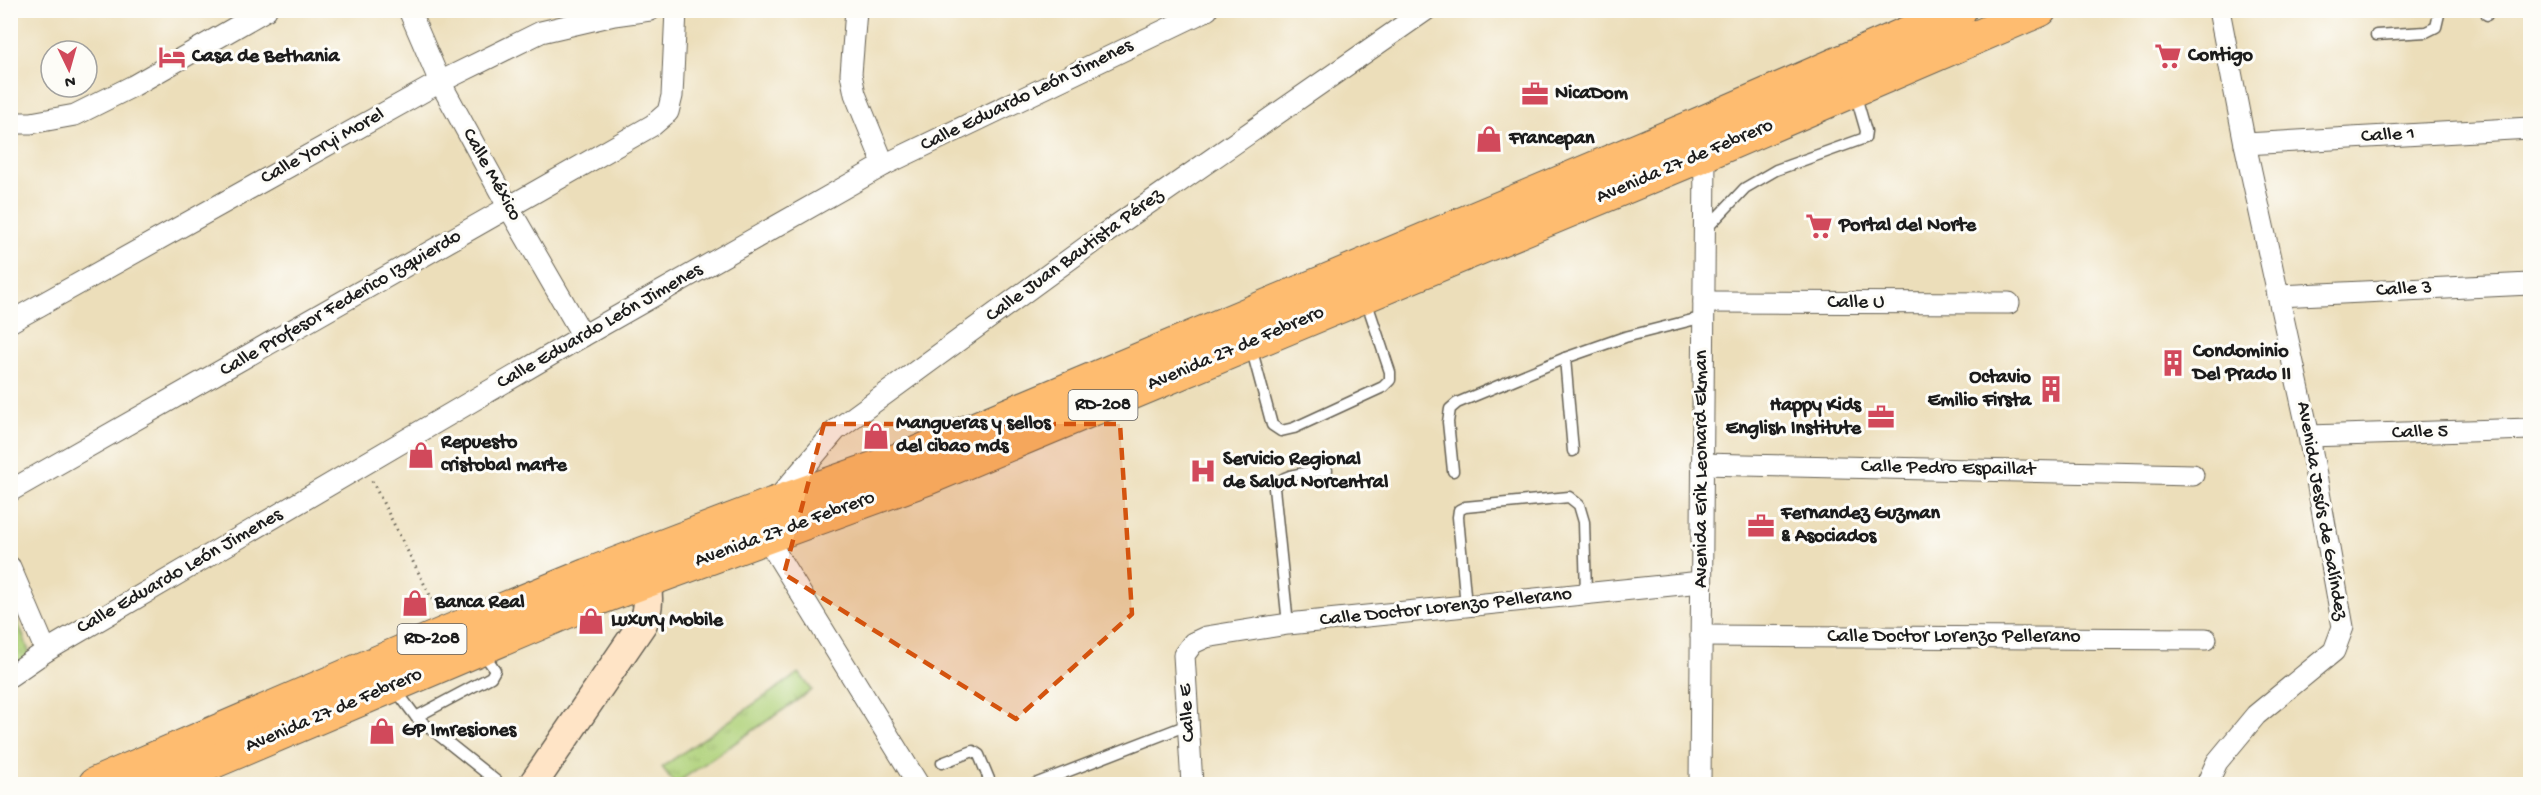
<svg xmlns="http://www.w3.org/2000/svg" width="2541" height="795" viewBox="0 0 2541 795" font-family="'Gochi Hand',sans-serif">
<defs>
<pattern id="grass-tufts" width="24" height="20" patternUnits="userSpaceOnUse" patternTransform="scale(1.5)"><rect width="24" height="20" fill="#afd179"/><path d="M3 7l-1-3M5 7V3M7 7l1-3M15 17l-1-3M17 17v-4M19 17l1-3" fill="none" stroke="#96b368"/></pattern>
</defs>
<rect width="100%" height="100%" fill="#fdfcf7"/>
<filter id="ink" filterUnits="userSpaceOnUse"><feTurbulence type="fractalNoise" baseFrequency=".0167" numOctaves="2"/><feDisplacementMap in="SourceGraphic" scale="12" xChannelSelector="R" yChannelSelector="G"/><feConvolveMatrix kernelMatrix="1 2 1 2 8 2 1 2 1" color-interpolation-filters="sRGB"/></filter>
<filter id="wash" filterUnits="userSpaceOnUse"><feTurbulence type="fractalNoise" baseFrequency=".008" numOctaves="4" result="noise"/><feDisplacementMap in="SourceGraphic" scale="24" xChannelSelector="R" yChannelSelector="G"/><feGaussianBlur stdDeviation="1.35" result="paint"/><feColorMatrix in="noise" values="0 0 0 0 0 0 0 0 0 0 0 0 0 0 0 0 0 1.4 0 .05"/><feComposite in="paint" operator="in"/></filter>
<g filter="url(#wash)">
<rect width="100%" height="100%" fill="#ecdeba"/>
<g fill="url(#grass-tufts)" stroke="#66764a" stroke-width="1.5">
<polygon points="10,599 32,660 10,675"/>
<polygon points="799,673 812,690 675,784 662,767"/>
</g>
</g>
<g filter="url(#ink)">
<g fill="none" stroke-linecap="round" stroke-linejoin="round">
<defs>
<g id="lane">
<polyline points="2487,10 2487,15"/>
<polyline points="2376,35 2426,32 2436,27 2440,10"/>
<polyline points="1706,229 1745,188 1776,170 1865,138 1866,131 1855,93"/>
<polyline points="1251,347 1272,425 1281,431 1294,428 1383,387 1390,380 1390,372 1366,300"/>
<polyline points="1565,358 1573,451"/>
<polyline points="1453,471 1448,422 1450,409 1457,403 1565,358 1625,337 1704,317"/>
<polyline points="1466,606 1458,517 1459,510 1465,507 1569,497 1579,505 1584,522 1586,593"/>
<path d="M1288 624 1274 488C1281 472 1311 473 1327 470"/>
<polyline points="395,689 416,717 500,784"/>
<polyline points="416,717 491,677 495,670 482,651"/>
<polyline points="942,763 973,751 979,755 991,784"/>
<polyline points="1035,784 1190,724"/>
</g>
<g id="street">
<polyline points="409,10 440,82 509,208 583,336"/>
<polyline points="856,10 851,74 855,94 884,165"/>
<polyline points="10,123 31,123 75,115 133,86 266,10"/>
<polyline points="2245,144 2530,128"/>
<polyline points="2278,296 2530,284"/>
<polyline points="1704,302 2009,303"/>
<polyline points="10,322 440,82 541,32 614,15 650,10"/>
<polyline points="2309,436 2530,429"/>
<polyline points="1702,464 2193,475"/>
<polyline points="10,491 653,125 668,112 672,96 676,10"/>
<polyline points="10,567 46,651"/>
<polyline points="1701,636 2206,639"/>
<polyline points="10,676 46,651 583,336 884,165 1207,10"/>
<polyline points="918,784 766,537 773,504 836,430 1100,237 1426,10"/>
<polyline points="1192,784 1184,655 1193,643 1206,637 1288,624 1701,582"/>
<polyline points="1700,784 1705,154 1702,143"/>
<polyline points="2207,784 2217,762 2256,715 2334,651 2343,627 2309,436 2245,144 2219,10"/>
</g>
<path id="secondary" d="M533 784 643 623C652 603 648 582 640 562"/>
<g id="primary">
<polyline points="95,784 448,632 587,575 773,504 917,453 1697,125 1960,10"/>
<polyline points="161,784 597,599 928,478 1705,154 2040,10"/>
</g>
</defs>
<use href="#lane" stroke="#656053" stroke-width="13"/>
<use href="#street" stroke="#656053" stroke-width="23"/>
<use href="#secondary" stroke="#656053" stroke-width="31"/>
<use href="#primary" stroke="#656053" stroke-width="35"/>
<polyline stroke="#656053" stroke-width="3" stroke-dasharray="1.5 4.5" stroke-linecap="butt" points="372,481 437,609"/>
<use href="#lane" stroke="#fff" stroke-width="10"/>
<use href="#street" stroke="#fff" stroke-width="21"/>
<use href="#secondary" stroke="#ffe4c6" stroke-width="28"/>
<use href="#primary" stroke="#febc70" stroke-width="33"/>
</g>
</g>
<path fill="#d4530e" fill-opacity="0.2" stroke="#d4530e" stroke-width="4.5" stroke-dasharray="12 8" stroke-linejoin="round" d="M824 424H1120L1132 614 1016 719 784 574Z"/>
<defs>
<symbol id="supermarket-bare" viewBox="-9 -9 18 18"><path d="M-6-5.5h2.5l.6 2H6L4.5 2H-2.5L-4.4-4H-6ZM-1.5 3.2a1.3 1.3 0 1 0 .1 0ZM3 3.2a1.3 1.3 0 1 0 .1 0Z" fill="#d1495b" stroke="#fdfcf7" stroke-width="2.5" paint-order="stroke"/></symbol>
<symbol id="hotel-bare" viewBox="-9 -9 18 18"><path d="M-6-4.5h1.5V1H6V5H4.5V3h-9V5H-6ZM-4 0a1.8 1.8 0 1 1 3.6 0ZM.5 0V-2.5h3Q6-2.5 6 0Z" fill="#d1495b" stroke="#fdfcf7" stroke-width="2.5" paint-order="stroke"/></symbol>
<symbol id="office-bare" viewBox="-9 -9 18 18"><path d="M-6-3h4V-5.5h4V-3h4V5H-6ZM-1-4.5V-3h2v-1.5ZM-6 0V1H6V0Z" fill="#d1495b" stroke="#fdfcf7" stroke-width="2.5" paint-order="stroke"/></symbol>
<symbol id="shop-bare" viewBox="-9 -9 18 18"><path d="M-5-2.5h2.3a2.7 3.5 0 0 1 5.4 0H5L5.5 6h-11ZM-1.5-2.5h3a1.5 2.3 0 0 0-3 0Z" fill="#d1495b" stroke="#fdfcf7" stroke-width="2.5" paint-order="stroke"/></symbol>
<symbol id="building-bare" viewBox="-9 -9 18 18"><path d="M-4-6H4V6H1V3H-1V6H-4ZM-2.5-4.3h1.7v1.8h-1.7ZM.8-4.3h1.7v1.8H.8ZM-2.5-1h1.7V.8h-1.7ZM.8-1h1.7V.8H.8Z" fill="#d1495b" stroke="#fdfcf7" stroke-width="2.5" paint-order="stroke"/></symbol>
<symbol id="hospital-bare" viewBox="-9 -9 18 18"><path d="M-5-5h3v3.5h4V-5h3V5h-3V1.5h-4V5h-3Z" fill="#d1495b" stroke="#fdfcf7" stroke-width="2.5" paint-order="stroke"/></symbol>
</defs>
<g fill-rule="evenodd">
<use href="#supermarket-bare" x="2149" y="37" width="38" height="38"/>
<use href="#hotel-bare" x="153" y="38" width="38" height="38"/>
<use href="#office-bare" x="1516" y="75" width="38" height="38"/>
<use href="#shop-bare" x="1470" y="120" width="38" height="38"/>
<use href="#supermarket-bare" x="1800" y="207" width="38" height="38"/>
<use href="#building-bare" x="2154" y="344" width="38" height="38"/>
<use href="#building-bare" x="2032" y="370" width="38" height="38"/>
<use href="#office-bare" x="1862" y="398" width="38" height="38"/>
<use href="#shop-bare" x="857" y="417" width="38" height="38"/>
<use href="#shop-bare" x="402" y="436" width="38" height="38"/>
<use href="#hospital-bare" x="1184" y="452" width="38" height="38"/>
<use href="#office-bare" x="1742" y="507" width="38" height="38"/>
<use href="#shop-bare" x="396" y="584" width="38" height="38"/>
<use href="#shop-bare" x="572" y="602" width="38" height="38"/>
<use href="#shop-bare" x="363" y="712" width="38" height="38"/>
</g>
<g text-anchor="middle" dominant-baseline="central" stroke-width="6" stroke-linejoin="round" paint-order="stroke">
<g fill="#fdfcf7" stroke="#605f5e" stroke-width="1.5">
<rect x="1068.5" y="390" width="69" height="30" rx="4.5"/>
<rect x="397.5" y="624" width="69" height="30" rx="4.5"/>
</g>
<g font-size="18" font-weight="bold" fill="#1c1c1c">
<text x="1103" y="405">RD-208</text>
<text x="432" y="639">RD-208</text>
</g>
<g font-size="20" font-weight="bold" fill="#1c1c1c" stroke="#fdfcf7" text-anchor="start">
<text x="2188" y="56">Contigo</text>
<text x="192" y="57">Casa de Bethania</text>
<text x="1555" y="94">NicaDom</text>
<text x="1509" y="139">Francepan</text>
<text x="1839" y="226">Portal del Norte</text>
<text x="2193" y="352">Condominio<tspan x="2193" dy="23">Del Prado II</tspan></text>
<text x="2031" y="378" text-anchor="end">Octavio<tspan x="2031" dy="23">Emilio Firsta</tspan></text>
<text x="1861" y="406" text-anchor="end">Happy Kids<tspan x="1861" dy="23">English Institute</tspan></text>
<text x="896" y="424">Mangueras y sellos<tspan x="896" dy="23">del cibao mds</tspan></text>
<text x="441" y="443">Repuesto<tspan x="441" dy="23">cristobal marte</tspan></text>
<text x="1223" y="460">Servicio Regional<tspan x="1223" dy="23">de Salud Norcentral</tspan></text>
<text x="1781" y="514">Fernandez Guzman<tspan x="1781" dy="23">&amp; Asociados</tspan></text>
<text x="435" y="603">Banca Real</text>
<text x="611" y="621">Luxury Mobile</text>
<text x="402" y="731">GP Imresiones</text>
</g>
<g font-size="20" fill="#1c1c1c" stroke="#fdfcf7">
<text transform="translate(1027 96) rotate(-26)">Calle Eduardo León Jimenes</text>
<text transform="translate(2388 136) rotate(-3)">Calle 1</text>
<text transform="translate(323 147) rotate(-29)">Calle Yoryi Morel</text>
<text transform="translate(1685 162) rotate(-23)">Avenida 27 de Febrero</text>
<text transform="translate(491 175) rotate(61)">Calle México</text>
<text transform="translate(1075 256) rotate(-36)">Calle Juan Bautista Pérez</text>
<text transform="translate(2404 290) rotate(-3)">Calle 3</text>
<text x="1856" y="303">Calle U</text>
<text transform="translate(341 304) rotate(-30)">Calle Profesor Federico Izquierdo</text>
<text transform="translate(600 327) rotate(-30)">Calle Eduardo León Jimenes</text>
<text transform="translate(1236 349) rotate(-23)">Avenida 27 de Febrero</text>
<text transform="translate(2420 433) rotate(-2)">Calle 5</text>
<text transform="translate(1702 469) rotate(-90)">Avenida Erik Leonard Ekman</text>
<text transform="translate(1948 469) rotate(1)">Calle Pedro Espaillat</text>
<text transform="translate(2321 511) rotate(80)">Avenida Jesús de Galíndez</text>
<text transform="translate(785 530) rotate(-20)">Avenida 27 de Febrero</text>
<text transform="translate(180 572) rotate(-30)">Calle Eduardo León Jimenes</text>
<text transform="translate(1446 608) rotate(-6)">Calle Doctor Lorenzo Pellerano</text>
<text x="1954" y="637">Calle Doctor Lorenzo Pellerano</text>
<text transform="translate(334 711) rotate(-23)">Avenida 27 de Febrero</text>
<text transform="translate(1188 713) rotate(-94)">Calle E</text>
</g>
</g>
<rect width="2541" height="795" fill="none" stroke="#fdfcf7" stroke-width="36"/>
<g transform="translate(69 69) rotate(175)"><circle r="28" fill="#fdfcf7" stroke="#a3a29f" stroke-width="1.5"/>
<path d="M0-4.5L10 22L0 15L-10 22Z" fill="#d1495b"/>
<text y="-9" font-size="16" font-weight="bold" text-anchor="middle" fill="#1c1c1c">N</text>
</g>
</svg>
